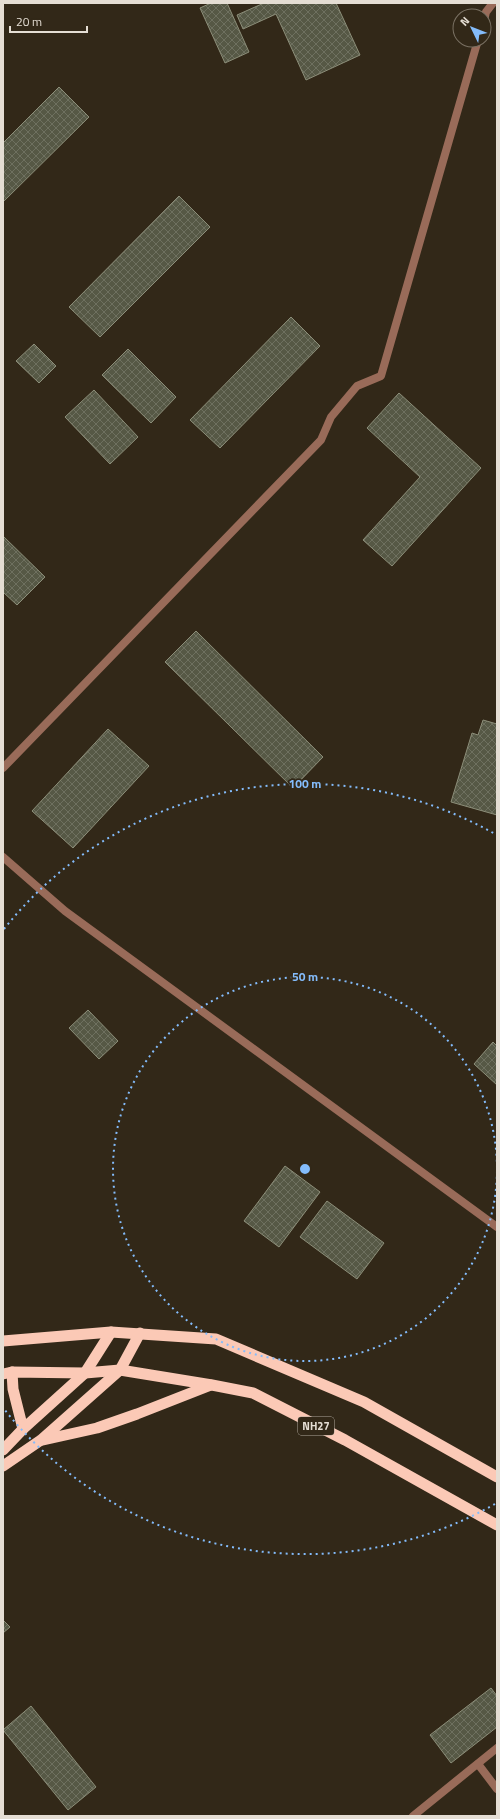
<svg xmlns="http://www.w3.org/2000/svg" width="500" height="1819" viewBox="0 0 500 1819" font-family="'Titillium Web',sans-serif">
<defs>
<pattern id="building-cross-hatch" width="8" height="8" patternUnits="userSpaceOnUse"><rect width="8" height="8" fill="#565845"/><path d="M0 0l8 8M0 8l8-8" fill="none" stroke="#6e705f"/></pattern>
</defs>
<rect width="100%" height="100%" fill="#322818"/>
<g fill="url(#building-cross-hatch)" stroke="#8c8e79">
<polygon points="211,3 227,3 249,52 225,63 200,8"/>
<polygon points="264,3 336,3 360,55 306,80 276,14 243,29 237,15"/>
<polygon points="59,87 89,117 3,202 3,143"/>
<polygon points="179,196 210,227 100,337 69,307"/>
<polygon points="291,317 320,346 220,448 190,420"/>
<polygon points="34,344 56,366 39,383 16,361"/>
<polygon points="128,349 176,397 151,423 102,375"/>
<polygon points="94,390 138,437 110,464 65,417"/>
<polygon points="399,393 481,468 392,566 363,540 420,477 367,428"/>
<polygon points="3,536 45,577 17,605 3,592"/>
<polygon points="196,631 323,757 293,788 165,662"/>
<polygon points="483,720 497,724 497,815 451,802 472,733 478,735"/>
<polygon points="108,729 149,766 73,848 32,811"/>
<polygon points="88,1010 118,1041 99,1059 69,1028"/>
<polygon points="493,1042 497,1046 497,1085 474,1064"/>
<polygon points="285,1166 320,1192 279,1247 244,1221"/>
<polygon points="327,1201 384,1243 357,1279 300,1237"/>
<polygon points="3,1620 10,1627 3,1633"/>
<polygon points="491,1688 497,1696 497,1727 451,1763 430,1735"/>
<polygon points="31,1706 96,1787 68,1810 3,1730"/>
</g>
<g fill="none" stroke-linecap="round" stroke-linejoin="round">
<g stroke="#996b59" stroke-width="8">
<polyline points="484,21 486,12 493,3"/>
<polyline points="3,768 321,440 331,417 357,386 381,376 478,40"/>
<polyline points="3,857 65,911 497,1227"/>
<polyline points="478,1764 497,1789"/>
<polyline points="413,1816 497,1748"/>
</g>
<g stroke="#fbc9b6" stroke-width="11">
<polyline points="3,1341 111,1332 216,1339 364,1402 497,1477"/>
<polyline points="12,1372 13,1389 23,1429"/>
<polyline points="3,1374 12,1372 85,1373 120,1370 212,1385 253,1393 345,1440 497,1525"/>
<polyline points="43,1440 97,1428 137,1414 211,1385"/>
<polyline points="3,1450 23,1429 85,1373 111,1332"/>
<polyline points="3,1466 41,1440 120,1370 140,1333"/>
</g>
</g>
<g fill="none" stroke="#84bcfb" stroke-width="2" stroke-dasharray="2 4">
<path d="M497 1171A192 192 0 1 1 497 1167"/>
<path d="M495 1504A385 385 0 0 1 4 1409M4 929A385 385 0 0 1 495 834"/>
</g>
<g text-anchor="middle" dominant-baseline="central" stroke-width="3.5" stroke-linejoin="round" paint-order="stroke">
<rect fill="#322818" stroke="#afa79c" stroke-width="1" x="298" y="1417" width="36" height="18" rx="3"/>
<g font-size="11" font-weight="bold" fill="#e5ded4">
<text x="316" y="1426">NH27</text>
</g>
</g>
<circle cx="305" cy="1169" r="6" fill="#84bcfb" stroke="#322818" stroke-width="2"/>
<g font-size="12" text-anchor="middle" font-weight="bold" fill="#84bcfb" stroke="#322818" stroke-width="3.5" stroke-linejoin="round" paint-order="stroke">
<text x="305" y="788">100 m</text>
<text x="305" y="981">50 m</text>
</g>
<rect width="500" height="1819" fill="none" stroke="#e5ded4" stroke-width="8"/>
<g transform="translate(472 28) rotate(313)"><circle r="19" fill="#322818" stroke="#7a7163"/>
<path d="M0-3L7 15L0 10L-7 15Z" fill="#84bcfb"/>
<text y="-6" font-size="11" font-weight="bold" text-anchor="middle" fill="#e5ded4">N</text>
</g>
<path d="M10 26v6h77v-6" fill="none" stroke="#e5ded4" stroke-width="2"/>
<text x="16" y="26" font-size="12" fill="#e5ded4" stroke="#322818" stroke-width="3" paint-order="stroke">20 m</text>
</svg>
